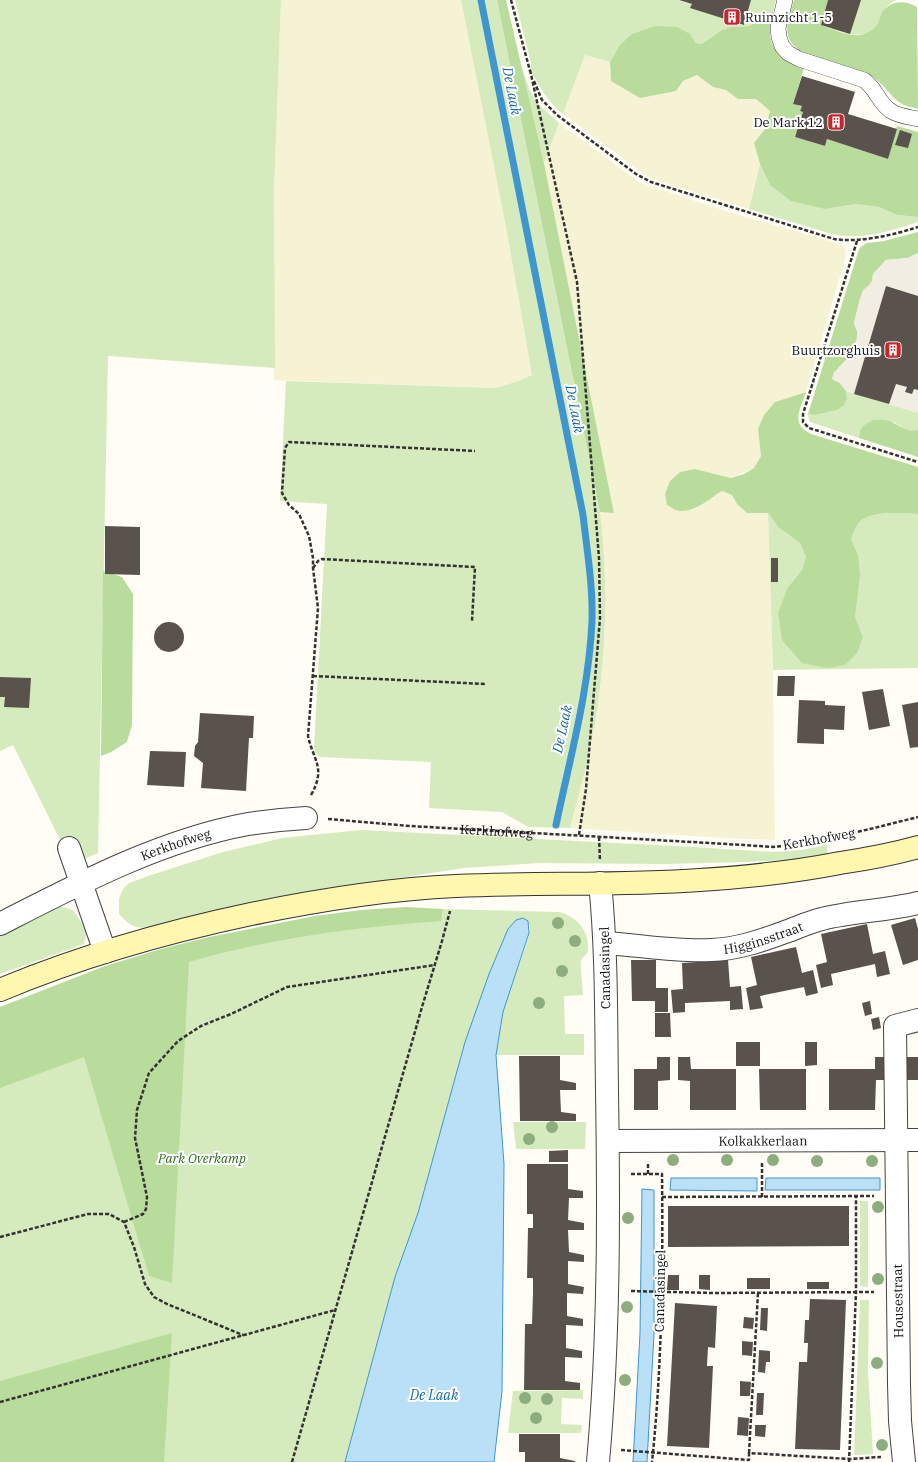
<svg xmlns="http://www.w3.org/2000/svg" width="918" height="1462" viewBox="0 0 918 1462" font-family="'IBM Plex Serif',serif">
<rect width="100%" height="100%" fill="#fffdf5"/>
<g fill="#f6f3d4">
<polygon points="281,0 461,0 506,227 532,375 518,381 496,388 274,380 274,191"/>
<polygon points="585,55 610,62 611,81 676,91 683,81 697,75 713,87 726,90 738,99 756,99 770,111 765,129 754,143 760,164 749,209 668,184 648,177 563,114"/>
<polygon points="559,123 639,182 650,186 729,212 843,245 845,248 846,256 806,392 775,402 758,429 761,456 754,468 731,478 695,469 680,472 670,481 714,496 722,491 732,495 737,504 747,513 768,513 773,670 775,840 723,838 570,828 594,730 600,689 605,635 605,598 600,512 614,512 544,163"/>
</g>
<g fill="#d5ebbd">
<polygon points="0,0 281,0 274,191 275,368 108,356 98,853 72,864 13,745 0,751"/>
<path d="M461 0H497L600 512C607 570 607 630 600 688 595 736 582 782 570 828L528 827 502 812 429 808 431 762 320 757 316 754 314 748 327 504 280 501 286 381 496 388 518 381 532 375 506 227Z"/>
<path d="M515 0H677L692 4 691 8 744 25 751 0H776L773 11 757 19 750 26 730 27 720 31 702 44 696 43 690 34 619 46 610 62 585 55 563 114C546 100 541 88 530 70L531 63Z"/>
<path d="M828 0H896C891 2 883 9 881 15 880 18 879 21 878 24 864 44 839 31 821 25Z"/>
<polygon points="520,63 529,88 536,102 559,123 544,163"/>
<path d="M760 164 770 185 825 209 856 204 879 207 897 215 918 217V222C891 231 860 241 832 234L749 209Z"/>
<polygon points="846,391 918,413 918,430 910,432 894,422 859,432 859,438 810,422 809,420 808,414 815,415 837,410 847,398"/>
<path d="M768 513 778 527 800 543 806 557 802 570 788 587 863 637 855 617 858 555 851 539C853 534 855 528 858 524 868 510 902 513 918 514V668L773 670Z"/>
<path d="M361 830 694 847 773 852 801 850 827 845V854L787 860 745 862 664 864 540 863 464 868 366 883 154 927C135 928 133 929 119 914V899L123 889 129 883 148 876 223 852 282 838Z"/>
<polygon points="52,904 73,910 87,931 84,944 0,974 0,931"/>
<path d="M443 909 559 912C577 916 590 932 588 951 587 955 582 957 581 961 580 964 583 990 583 995L564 996 565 1034H584V1055H496L503 1012 528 939 530 927 528 921 395 1277 345 1462H0V1018L251 935 442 917Z"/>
<polygon points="513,1122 586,1122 585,1149 516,1149"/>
<polygon points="860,1201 868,1201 868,1287 860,1286"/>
<polygon points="860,1300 869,1300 868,1372 873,1454 854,1455"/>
<polygon points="583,1390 583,1399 562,1398 561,1424 582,1425 581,1433 508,1433 513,1391"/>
</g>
<g fill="#b9dc9c">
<polygon points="497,0 506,0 544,163 614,513 600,512"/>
<path d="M794 0H828L821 25C831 29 850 37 860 35 867 34 875 29 878 23 880 19 880 15 883 11 892 0 905 0 917 7L918 109C913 107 907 107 902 104 890 97 884 83 871 76L803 53C779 38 788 22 794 0Z"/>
<path d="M773 11C772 16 770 22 770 27 768 51 785 62 804 68L793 104 802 106 800 111 803 112 795 137 825 146 827 139 888 159 897 126 918 132V217L897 215 879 207 856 204 825 209 791 201 770 185 760 164 754 143 765 129 770 111 756 99H738L726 90 713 87 697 75 683 81 676 91 640 98 611 81 610 62 619 46 632 34 655 26 677 27 690 34 696 43 702 44 720 31 730 27 750 26 757 19Z"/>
<polygon points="918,232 918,253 908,258 886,260 873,274 872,281 860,299 854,323 857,331 857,338 851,355 839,367 832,379 840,383 846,391 847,398 844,405 837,410 815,415 808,414 859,249 862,246 867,243 884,241"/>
<path d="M806 392C800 411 790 423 811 434L918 467V514C902 513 868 510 858 524 855 528 853 534 851 539L858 555 860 575 855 617 863 637 857 653 845 665 827 668 802 663 782 640 778 613 788 587 802 570 806 557 800 543 778 527 768 513H747L737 504 732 495 722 491C709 499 692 515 675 510 673 509 670 506 667 505L665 494 670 481 680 472 695 469 731 478 744 474 754 468 761 456 758 429 764 415 775 402Z"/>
<path d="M873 420C894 419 892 424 910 431L918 430V457L859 438C859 427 864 425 873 420Z"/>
<polygon points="103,571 122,577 133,594 132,725 127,742 111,752 101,756"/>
<path d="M406 907 443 909 441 921C357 927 271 938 189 962L172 1283 149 1276 84 1057 0 1088V1007L105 966 161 949 209 937 315 916 361 910Z"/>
<polygon points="172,1333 164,1462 0,1462 0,1381"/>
</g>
<polygon fill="#f1ede2" points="918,253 918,296 886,286 855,394 889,404 896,384 907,387 905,392 912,394 914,389 918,390 918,413 854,394 846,391 840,383 832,379 834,372 846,361 851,355 857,338 857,331 854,323 860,299 863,290 868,286 872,281 873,274 886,260 908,258"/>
<g fill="#b9e0f7" stroke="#3f96cf">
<polygon points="523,918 528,921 529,933 503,1012 496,1055 504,1164 502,1391 494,1462 345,1462 395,1277 418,1213 465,1042 489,974 508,929 516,920"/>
<polygon points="671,1178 757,1178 757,1191 670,1190"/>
<polygon points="766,1178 880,1178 880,1190 765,1190"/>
<polygon points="642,1189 654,1190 654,1334 647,1462 633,1462 640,1333"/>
</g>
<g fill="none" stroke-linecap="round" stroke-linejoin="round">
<path stroke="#3f96cf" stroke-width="7" d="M481 0 583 515C587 550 593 586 592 621 589 690 570 758 556 825"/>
</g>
<g fill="#5a524d">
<polygon points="679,0 751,0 744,25 690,8 692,4"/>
<polygon points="828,0 861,0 850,34 821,25"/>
<polygon points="802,76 855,92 848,114 897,129 888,159 827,139 825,146 795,137 803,112 800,111 802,106 793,104"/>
<polygon points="900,130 912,134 908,148 895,145"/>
<polygon points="886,286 918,296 918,390 914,389 912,394 905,392 907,387 896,384 889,404 854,394"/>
<polygon points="105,526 140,527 140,575 105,574"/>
<rect x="771" y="558" width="7" height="24"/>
<circle cx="169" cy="637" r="15"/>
<polygon points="778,676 795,676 794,696 777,696"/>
<polygon points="0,677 31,678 29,708 4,707 5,697 0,697"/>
<polygon points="883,689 890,726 869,730 862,692"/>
<polygon points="799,700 825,701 825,705 845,706 844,730 824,729 824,744 797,743"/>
<polygon points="918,702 918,747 910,748 902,705"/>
<polygon points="200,713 254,716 253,738 249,738 246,791 201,788 203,763 194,756 195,746 198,742"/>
<polygon points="150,751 186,752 184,787 147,785"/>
<polygon points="915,918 918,929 918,960 903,965 891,925"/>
<polygon points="867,924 873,954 885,951 890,974 877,977 875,964 831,974 833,985 821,988 816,965 827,962 821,934"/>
<polygon points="796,947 802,973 813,970 818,993 806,996 804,987 760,996 763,1008 750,1010 746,988 757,985 751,957"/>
<polygon points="631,960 656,960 656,988 668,988 668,1012 655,1012 655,1001 632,1001"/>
<polygon points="728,960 730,987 741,986 743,1009 730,1010 730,1001 685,1003 685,1012 673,1013 671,990 683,989 682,963"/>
<polygon points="870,1001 872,1014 865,1016 862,1003"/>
<polygon points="655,1013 670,1013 671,1037 655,1037"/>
<polygon points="879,1017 881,1028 873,1030 871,1019"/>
<rect x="736" y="1042" width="24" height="24"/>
<polygon points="805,1042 817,1042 817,1065 805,1066"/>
<polygon points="519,1056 560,1056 560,1080 576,1083 576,1090 560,1090 561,1112 576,1114 576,1121 520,1121"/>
<polygon points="657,1057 670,1057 670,1080 658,1081 658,1110 634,1110 634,1069 657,1069"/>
<polygon points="678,1057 690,1057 691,1069 736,1069 736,1110 690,1110 690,1081 678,1080"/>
<polygon points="875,1057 887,1057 887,1080 876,1080 875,1110 829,1110 829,1069 875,1069"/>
<rect x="905" y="1057" width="13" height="23"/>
<polygon points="759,1069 806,1069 806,1110 760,1110"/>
<polygon points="568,1150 568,1162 549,1162 549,1151"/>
<polygon points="527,1164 568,1164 568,1189 583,1191 583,1198 569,1198 568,1220 584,1223 584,1230 568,1230 569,1252 584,1255 584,1262 568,1261 568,1284 584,1287 583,1294 567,1293 567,1316 583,1319 583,1326 566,1325 566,1348 582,1351 582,1358 565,1357 565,1381 580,1383 580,1390 524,1390 525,1324 532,1324 533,1293 533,1278 527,1278 528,1228 533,1228 533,1214 527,1214"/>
<polygon points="668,1206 849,1206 849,1246 668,1247"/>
<polygon points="668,1275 679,1275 679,1290 667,1290"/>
<polygon points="699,1275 710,1275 710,1290 699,1289"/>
<rect x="747" y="1278" width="23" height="11"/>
<rect x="807" y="1282" width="22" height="7"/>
<polygon points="810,1299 846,1300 840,1450 795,1449 799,1362 807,1362 808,1343 804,1343 805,1320 809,1320"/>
<polygon points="675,1303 717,1306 715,1348 708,1347 707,1366 713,1366 709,1448 667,1446"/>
<polygon points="761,1308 768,1308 767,1331 760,1330"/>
<polygon points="744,1317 754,1318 753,1329 743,1328"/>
<polygon points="742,1341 753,1342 752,1356 742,1355"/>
<polygon points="759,1350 770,1351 770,1362 766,1362 765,1373 758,1372"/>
<polygon points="740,1381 751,1382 750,1396 740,1396"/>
<polygon points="757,1393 764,1393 763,1415 756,1415"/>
<polygon points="738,1417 749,1418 748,1436 737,1435"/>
<polygon points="755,1425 766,1425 765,1437 755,1436"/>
<polygon points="519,1434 560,1434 560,1458 575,1461 575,1462 525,1462 525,1452 519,1452"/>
</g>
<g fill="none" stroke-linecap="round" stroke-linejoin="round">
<defs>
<path id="lane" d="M785 0 778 28 779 37 782 46 788 53 799 59 864 80C876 88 879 104 891 111 898 116 909 117 918 119"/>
<g id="street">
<polyline points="69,848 105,952"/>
<path id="s2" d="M0 924C78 884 161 840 248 824 267 821 286 819 306 818"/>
<path id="s3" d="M605 943C640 945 675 952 711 950 737 949 761 941 785 932 797 928 809 922 822 919 853 911 886 911 918 903"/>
<path id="s4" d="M608 1141 918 1140"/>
<path d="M598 1462C609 1339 609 1215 607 1091 606 1022 607 952 600 883"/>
<polyline points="904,1462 900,1421 899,1384 895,1026 918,1020"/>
</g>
<path id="secondary" d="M0 990C81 956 166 932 251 914 319 900 387 889 456 886 537 882 619 886 700 880 747 877 794 872 840 863 866 859 893 854 918 847"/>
</defs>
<use href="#lane" stroke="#444" stroke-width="16"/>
<use href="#street" stroke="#444" stroke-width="24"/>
<use href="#secondary" stroke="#333" stroke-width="24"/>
<g stroke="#333" stroke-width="2.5" stroke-dasharray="4 2" stroke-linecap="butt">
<polyline points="511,0 530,71"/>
<polyline points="530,70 577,282 599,558 600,618 586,789 579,835"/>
<path d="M534 81 542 100 557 115 636 174 651 182 834 239C860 243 893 235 918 227"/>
<polyline points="857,241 803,414 803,422 809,428 918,462"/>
<polyline points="313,568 318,561 322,559 475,567 472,621"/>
<polyline points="313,676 486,684"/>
<path d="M311 795C326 768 314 762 308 736L318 608 313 568V558L309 536 299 514 289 505 282 493 285 448 289 442 475 451"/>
<path id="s1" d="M328 819 410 826 744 845 773 847 792 845"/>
<polyline points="599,837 600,861"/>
<polyline points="811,842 870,829 918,817"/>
<path d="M631 1174H662C663 1269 662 1367 652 1462"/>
<polyline points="648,1174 648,1164"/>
<polyline points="662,1197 874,1196"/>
<polyline points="762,1197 762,1163"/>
<polyline points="124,1222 143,1214 146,1209 147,1197 135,1138 137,1110 149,1073 178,1041 201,1026 231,1014 287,987 435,965"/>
<polyline points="0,1237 88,1214 109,1214 124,1222 134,1247 145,1284 154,1297 167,1304 243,1335"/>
<polyline points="631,1291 713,1293 874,1292"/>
<polyline points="0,1402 335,1310"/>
<polyline points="621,1450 749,1460 749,1453 850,1459 881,1457"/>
<polyline points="749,1453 758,1293"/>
<polyline points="292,1462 422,1007 442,941 450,911"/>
<polyline points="849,1462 856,1292 856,1196"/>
</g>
<use href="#lane" stroke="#fff" stroke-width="15"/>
<use href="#street" stroke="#fff" stroke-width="22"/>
<use href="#secondary" stroke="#fff6b0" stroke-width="22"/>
</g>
<g fill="#8dad7f">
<circle cx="558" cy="923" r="6"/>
<circle cx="575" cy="941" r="6"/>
<circle cx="562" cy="971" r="6"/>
<circle cx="539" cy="1003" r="6"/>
<circle cx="552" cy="1127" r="6"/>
<circle cx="529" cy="1139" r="6"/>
<circle cx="673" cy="1160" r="6"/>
<circle cx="727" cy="1160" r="6"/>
<circle cx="773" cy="1160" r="6"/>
<circle cx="817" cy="1161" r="6"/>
<circle cx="872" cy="1161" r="6"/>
<circle cx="878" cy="1207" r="6"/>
<circle cx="628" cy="1218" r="6"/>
<circle cx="878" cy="1279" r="6"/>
<circle cx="627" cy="1307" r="6"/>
<circle cx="877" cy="1363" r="6"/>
<circle cx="625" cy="1380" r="6"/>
<circle cx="525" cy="1398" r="6"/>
<circle cx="547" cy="1399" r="6"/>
<circle cx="536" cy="1418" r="6"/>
<circle cx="882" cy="1445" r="6"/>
</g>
<defs>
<symbol id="building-square" viewBox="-11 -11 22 22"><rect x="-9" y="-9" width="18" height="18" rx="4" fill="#c4262e" stroke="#fff"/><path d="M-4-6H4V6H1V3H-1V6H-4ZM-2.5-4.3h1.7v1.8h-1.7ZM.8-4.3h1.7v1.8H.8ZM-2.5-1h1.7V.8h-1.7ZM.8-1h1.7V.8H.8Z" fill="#fff"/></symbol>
</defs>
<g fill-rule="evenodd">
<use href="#building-square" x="722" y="7" width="20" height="20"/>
<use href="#building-square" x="826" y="112" width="20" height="20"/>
<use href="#building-square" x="883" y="340" width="20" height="20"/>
</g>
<g text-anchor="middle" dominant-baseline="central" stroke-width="4" stroke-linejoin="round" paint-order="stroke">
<g font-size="13" fill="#111" stroke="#fff" text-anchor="end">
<text x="745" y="17" text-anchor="start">Ruimzicht 1-5</text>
<text x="823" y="122">De Mark 12</text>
<text x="880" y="350">Buurtzorghuis</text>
</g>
<g font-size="13" fill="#111" stroke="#fff">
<text stroke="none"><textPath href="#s1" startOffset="169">Kerkhofweg</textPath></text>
<text transform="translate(819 839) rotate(-10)">Kerkhofweg</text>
<text stroke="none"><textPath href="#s2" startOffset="193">Kerkhofweg</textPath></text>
<text stroke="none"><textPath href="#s3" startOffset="160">Higginsstraat</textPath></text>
<text transform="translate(605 968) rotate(-91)">Canadasingel</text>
<text stroke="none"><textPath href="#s4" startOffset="155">Kolkakkerlaan</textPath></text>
<text transform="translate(660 1291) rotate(-89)">Canadasingel</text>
<text transform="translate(898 1301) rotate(-91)">Housestraat</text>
</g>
<g font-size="13" font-style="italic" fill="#2f6b1f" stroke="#fff">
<text x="202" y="1158">Park Overkamp</text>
</g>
<g font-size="14" font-style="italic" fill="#1768a6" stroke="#fff">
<text transform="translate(512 91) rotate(79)">De Laak</text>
<text transform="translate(575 409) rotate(79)">De Laak</text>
<text transform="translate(562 729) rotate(-78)">De Laak</text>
<text x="434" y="1395">De Laak</text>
</g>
</g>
</svg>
